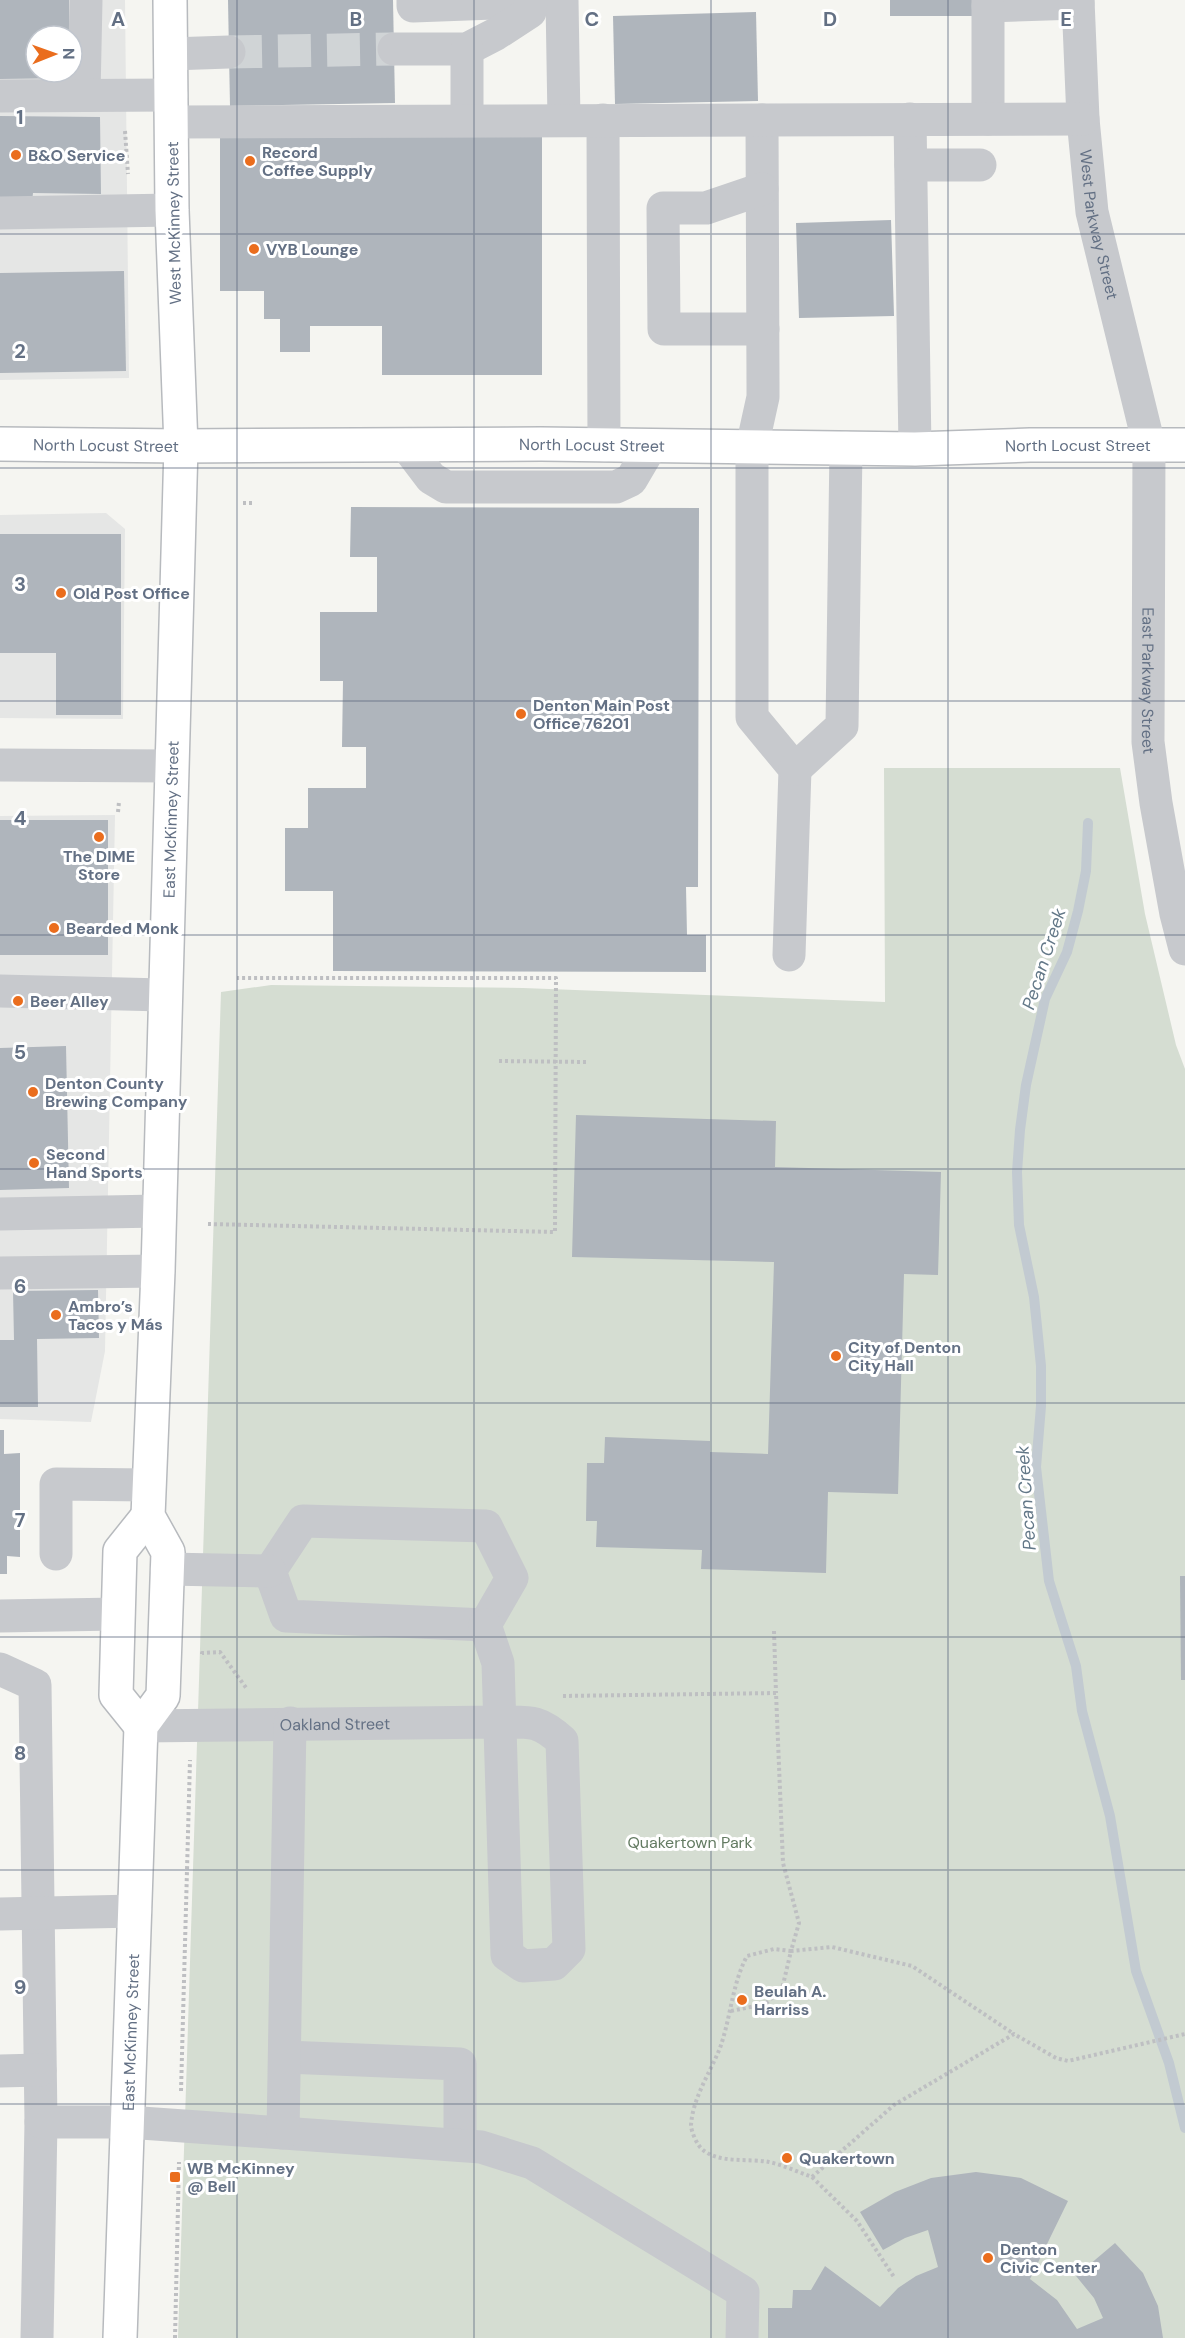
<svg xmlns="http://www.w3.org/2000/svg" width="1185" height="2338" viewBox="0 0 1185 2338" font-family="'DM Sans',sans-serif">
<rect width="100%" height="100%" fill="#f5f5f1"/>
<g fill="#e5e6e5" fill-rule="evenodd">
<path d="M0 0H125L129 378 0 380ZM36 36H72V72H36Z"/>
<polygon points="106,513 125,529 123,719 0,718 0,515"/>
<polygon points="115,815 105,1351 91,1422 0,1419 0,816"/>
</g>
<polygon fill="#d5ddd2" points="884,768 1120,768 1145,914 1176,1045 1185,1069 1185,2338 178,2338 221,992 271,985 523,988 885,1002"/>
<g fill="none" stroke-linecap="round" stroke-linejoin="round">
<polyline stroke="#c2cad1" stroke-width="10" points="1088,823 1086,871 1078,911 1067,952 1045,999 1026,1085 1020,1130 1017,1172 1019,1225 1034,1297 1041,1366 1041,1406 1036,1467 1049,1581 1076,1666 1082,1711 1110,1816 1136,1971 1169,2063 1185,2128"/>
</g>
<g fill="#afb5bc">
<polygon points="0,0 69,0 69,36 36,36 36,72 70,72 70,78 0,79"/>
<polygon points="228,0 393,0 395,103 230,106"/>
<rect x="890" y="0" width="90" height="16"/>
<polygon points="756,12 758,101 615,104 613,16"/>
<polygon points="0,116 100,117 101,194 33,193 32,202 0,203"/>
<polygon points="542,135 542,375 382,375 382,326 310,326 310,352 280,352 280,319 264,319 264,291 220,291 220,136"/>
<polygon points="891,220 894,316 799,318 796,223"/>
<polygon points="124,271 126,371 0,373 0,273"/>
<polygon points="351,507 699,508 698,887 686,887 687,935 706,935 706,972 333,971 333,891 285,891 285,828 308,828 308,788 366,788 366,747 342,747 343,681 320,681 320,612 377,612 377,557 350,557"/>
<polygon points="0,534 121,534 121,715 56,715 56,653 0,653"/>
<rect x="0" y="820" width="108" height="135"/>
<polygon points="66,1046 69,1188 0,1190 0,1048"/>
<polygon points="576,1115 776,1121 775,1167 941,1172 938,1275 904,1274 898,1494 828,1492 826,1573 701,1569 702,1550 596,1547 597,1521 586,1521 587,1463 604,1463 605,1437 710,1441 710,1452 768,1454 774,1262 572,1257"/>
<polygon points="98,1290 99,1338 37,1339 38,1407 0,1407 0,1340 14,1340 13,1291"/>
<polygon points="0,1430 4,1430 4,1454 20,1453 20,1557 7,1556 7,1574 0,1574"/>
<polygon points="1180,1576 1185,1576 1185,1680 1181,1680"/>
<polygon points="976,2172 1021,2178 1068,2201 1030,2279 1057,2300 1077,2329 1103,2318 1094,2298 1076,2276 1115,2243 1143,2273 1158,2306 1163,2338 768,2338 768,2308 792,2308 793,2290 811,2290 825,2266 880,2307 898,2288 916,2276 938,2267 928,2230 905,2238 883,2250 860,2212 895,2192 931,2178"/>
</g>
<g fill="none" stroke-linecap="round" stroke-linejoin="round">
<polyline stroke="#d0d4d6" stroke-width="33" stroke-dasharray="33 16" stroke-linecap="butt" points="229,52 394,49"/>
<defs>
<g id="major">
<path id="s3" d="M0 444 181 446 541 444 915 449 1030 445H1185"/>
<polyline points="141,1726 116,1695 120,1551 148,1516"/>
<path id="s4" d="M120 2338 141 1726 163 1696 168 1552 148 1516 158 1271 181 446 172 210 170 0"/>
</g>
</defs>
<use href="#major" stroke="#b7babe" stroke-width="36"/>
<g stroke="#bebfc2" stroke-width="4" stroke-dasharray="3 3" stroke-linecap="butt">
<polyline points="125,131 128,174"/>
<polyline points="243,503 252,503"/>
<polyline points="118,812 119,802"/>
<polyline points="499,1061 588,1062"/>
<polyline points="208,1224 555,1232 556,978 237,978"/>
<polyline points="774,1631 776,1693"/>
<polyline points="202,1654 202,1653 220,1652 247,1689"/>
<path d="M563 1696 776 1693 783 1863 799 1923 791 1951 774 1949 747 1956C732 1984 731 2017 720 2048 710 2073 693 2097 691 2125 691 2131 697 2145 702 2149 718 2164 748 2158 769 2162 783 2165 798 2172 812 2177L894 2105 1014 2034 1056 2058 1068 2061 1185 2034"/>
<polyline points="731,2011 765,2004 782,1989 791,1951 832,1947 912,1966 1014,2034"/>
<polyline points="181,2091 190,1760"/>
<polyline points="812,2177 857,2221 894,2277"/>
<polyline points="175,2338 179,2162"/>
</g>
<g stroke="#c7c9cd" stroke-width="33">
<polyline points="413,0 413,6 494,3 504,0"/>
<polyline points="562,0 564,120"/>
<polyline points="988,0 988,6 1078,3"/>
<path id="s1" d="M1078 0 1083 119 1092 212 1149 445 1148 742 1156 803 1176 914 1185 949"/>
<polyline points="988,6 988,119"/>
<polyline points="394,49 467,49 496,34 530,12 531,0"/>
<polyline points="467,49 467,120"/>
<polyline points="171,54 229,52"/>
<polyline points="84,95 86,0"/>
<polyline points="0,96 171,95"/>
<polyline points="910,119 915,449"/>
<polyline points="603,120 604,445"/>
<polyline points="762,120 763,383 763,397 752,447 752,717 795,769 789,955"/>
<polyline points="172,122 1083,119"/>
<polyline points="911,165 980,165"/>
<polyline points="762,189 706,208 663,208 664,329 763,329"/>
<polyline points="0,213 172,210"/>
<polyline points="406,445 431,478 446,487 616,487 631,480 651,446"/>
<polyline points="0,765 171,766"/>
<polyline points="795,769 842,726 846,448"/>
<polyline points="0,991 164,995"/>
<polyline points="0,1214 158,1211"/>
<polyline points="0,1273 158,1271"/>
<polygon points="303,1521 486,1526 512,1578 485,1625 286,1616 270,1571"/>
<polyline points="56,1554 56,1484 149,1485"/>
<polyline points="167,1569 270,1571"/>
<polyline points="0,1616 118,1614"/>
<polyline points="0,1669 35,1685 41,2122 37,2338"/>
<path id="s2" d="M141 1726 498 1722C529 1722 538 1719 562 1741L569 1949 554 1964 523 1966 507 1955 498 1663 485 1625"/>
<polyline points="0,1914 135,1911"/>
<polyline points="285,2057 460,2064 460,2145"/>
<polyline points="0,2071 40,2070"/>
<polyline points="41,2122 127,2122 481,2147 532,2163 743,2292 742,2338"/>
<polyline points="283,2133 290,1723"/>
</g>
<use href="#major" stroke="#fff" stroke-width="33"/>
</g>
<path fill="none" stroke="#637084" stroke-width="1.5" stroke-opacity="0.55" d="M237 0V2338M474 0V2338M711 0V2338M948 0V2338M0 234H1185M0 468H1185M0 701H1185M0 935H1185M0 1169H1185M0 1403H1185M0 1637H1185M0 1870H1185M0 2104H1185"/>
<g fill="#ea6d1d" stroke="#fff" stroke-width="2">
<circle cx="16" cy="155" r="6"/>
<circle cx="250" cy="161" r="6"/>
<circle cx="254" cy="249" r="6"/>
<circle cx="61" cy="593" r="6"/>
<circle cx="521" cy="714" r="6"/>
<circle cx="99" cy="837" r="6"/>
<circle cx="54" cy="928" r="6"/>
<circle cx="18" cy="1001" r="6"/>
<circle cx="33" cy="1092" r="6"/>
<circle cx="34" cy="1163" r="6"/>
<circle cx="56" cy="1315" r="6"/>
<circle cx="836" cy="1356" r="6"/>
<circle cx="742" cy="2000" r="6"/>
<circle cx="787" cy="2158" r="6"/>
<rect x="169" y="2171" width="12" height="12" rx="3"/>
<circle cx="988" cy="2258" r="6"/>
</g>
<g text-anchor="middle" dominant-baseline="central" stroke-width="6" stroke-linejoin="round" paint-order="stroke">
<g font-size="16" font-weight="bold" fill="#637084" stroke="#fff" text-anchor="start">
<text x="262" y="152">Record<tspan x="262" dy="18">Coffee Supply</tspan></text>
<text x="28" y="155">B&amp;O Service</text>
<text x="266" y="249">VYB Lounge</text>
<text x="73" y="593">Old Post Office</text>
<text x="533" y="705">Denton Main Post<tspan x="533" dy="18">Office 76201</tspan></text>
<text x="99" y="856" text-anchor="middle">The DIME<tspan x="99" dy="18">Store</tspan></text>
<text x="66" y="928">Bearded Monk</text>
<text x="30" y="1001">Beer Alley</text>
<text x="45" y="1083">Denton County<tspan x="45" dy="18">Brewing Company</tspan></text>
<text x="46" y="1154">Second<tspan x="46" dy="18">Hand Sports</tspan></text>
<text x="68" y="1306">Ambro’s<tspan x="68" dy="18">Tacos y Más</tspan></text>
<text x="848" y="1347">City of Denton<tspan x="848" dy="18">City Hall</tspan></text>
<text x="754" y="1991">Beulah A.<tspan x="754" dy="18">Harriss</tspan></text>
<text x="799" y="2158">Quakertown</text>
<text x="187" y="2168">WB McKinney<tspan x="187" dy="18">@ Bell</tspan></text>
<text x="1000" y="2249">Denton<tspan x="1000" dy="18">Civic Center</tspan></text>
</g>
<g font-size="16" fill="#637084" stroke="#fff">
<text transform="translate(174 223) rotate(-91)">West McKinney Street</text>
<text stroke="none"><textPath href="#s1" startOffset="226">West Parkway Street</textPath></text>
<text stroke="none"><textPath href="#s3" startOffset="106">North Locust Street</textPath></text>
<text stroke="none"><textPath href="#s3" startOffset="592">North Locust Street</textPath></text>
<text stroke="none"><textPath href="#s3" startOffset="1078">North Locust Street</textPath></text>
<text stroke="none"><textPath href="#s1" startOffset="688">East Parkway Street</textPath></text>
<text stroke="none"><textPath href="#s4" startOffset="1532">East McKinney Street</textPath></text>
<text stroke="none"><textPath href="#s2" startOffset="194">Oakland Street</textPath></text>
<text stroke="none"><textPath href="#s4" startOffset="306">East McKinney Street</textPath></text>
</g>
<g font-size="16" fill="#637b62" stroke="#fff">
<text x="690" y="1842">Quakertown Park</text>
</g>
<g font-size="18" font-style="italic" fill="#637888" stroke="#fff">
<text transform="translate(1044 959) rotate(-72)">Pecan Creek</text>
<text transform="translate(1026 1498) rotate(-94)">Pecan Creek</text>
</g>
</g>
<g font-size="20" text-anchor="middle" font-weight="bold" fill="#637084" stroke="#fff" stroke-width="6" stroke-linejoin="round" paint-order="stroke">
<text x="118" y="26">A</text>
<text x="356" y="26">B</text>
<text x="592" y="26">C</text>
<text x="830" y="26">D</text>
<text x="1066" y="26">E</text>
<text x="20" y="124">1</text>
<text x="20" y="358">2</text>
<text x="20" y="591">3</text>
<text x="20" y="825">4</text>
<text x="20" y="1059">5</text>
<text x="20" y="1293">6</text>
<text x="20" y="1527">7</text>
<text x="20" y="1760">8</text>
<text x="20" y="1994">9</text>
</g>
<g transform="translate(54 54) rotate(89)"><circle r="28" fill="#ffffff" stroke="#c1c6ce" stroke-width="1.5"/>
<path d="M0-4.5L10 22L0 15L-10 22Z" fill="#ea6d1d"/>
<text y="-9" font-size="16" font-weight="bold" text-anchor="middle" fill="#637084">N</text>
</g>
</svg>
